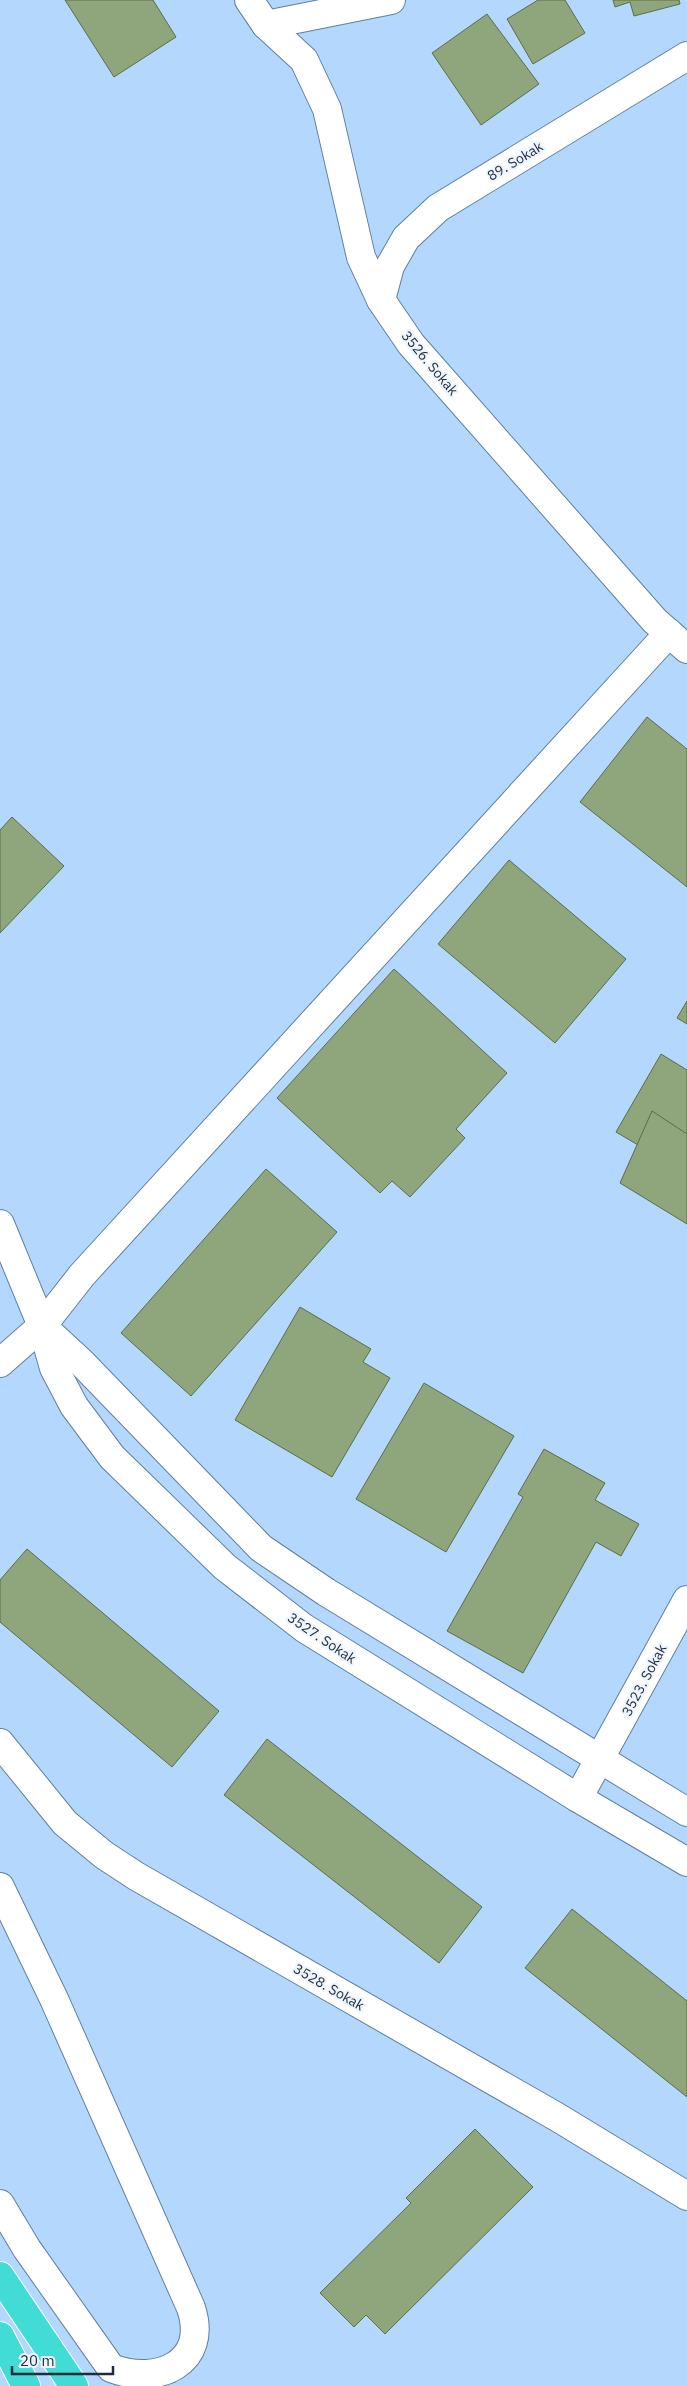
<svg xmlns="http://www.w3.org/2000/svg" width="687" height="2386" viewBox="0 0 687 2386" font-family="'IBM Plex Sans',sans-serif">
<rect width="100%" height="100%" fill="#b4d8fd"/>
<g fill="#8fa57b" stroke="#5a6e47">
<polygon points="65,0 153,0 176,37 114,77"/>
<polygon points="538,0 565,0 585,33 533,64 507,19"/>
<polygon points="613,0 679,0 680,4 634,16 630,2 615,7"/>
<polygon points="487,14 539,84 481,125 432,53"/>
<polygon points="647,717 687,749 687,887 580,802"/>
<polygon points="12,817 64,866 0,933 0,830"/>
<polygon points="509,860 626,959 555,1043 438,944"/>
<polygon points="394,969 507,1073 456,1129 465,1138 410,1197 392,1181 380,1193 277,1098"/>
<polygon points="687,1001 687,1024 677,1018"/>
<polygon points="661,1054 687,1070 687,1174 616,1132"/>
<polygon points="652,1111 687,1134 687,1224 620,1183"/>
<polygon points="266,1169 337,1232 191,1396 121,1333"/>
<polygon points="300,1307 371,1349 363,1362 390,1378 332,1477 235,1420"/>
<polygon points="424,1383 514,1436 446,1552 356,1499"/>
<polygon points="544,1449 605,1483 595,1500 639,1524 621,1556 596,1542 523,1673 447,1631 523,1497 518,1494"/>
<polygon points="27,1549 219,1711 172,1767 0,1622 0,1580"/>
<polygon points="267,1739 482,1907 439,1963 224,1795"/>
<polygon points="572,1909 687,2001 687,2097 525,1968"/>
<polygon points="475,2129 533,2187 385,2334 366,2315 354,2327 320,2293 411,2203 406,2198"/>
</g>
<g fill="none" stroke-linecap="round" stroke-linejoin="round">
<defs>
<g id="minor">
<polyline points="249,0 266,25 304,60 327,109 361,257 381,300 411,344 655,621 687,649"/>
<polyline points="266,25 391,0"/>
<polyline points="381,300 390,266 406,238 438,208 687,56"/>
<polyline points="0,1224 42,1326 54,1368 74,1406 112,1457 225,1567 304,1628 578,1798 687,1862"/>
<polyline points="42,1326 81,1362 261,1548 326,1592 687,1812"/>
<polyline points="0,1363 42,1326 82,1275 669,633"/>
<polyline points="0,1743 65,1823 104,1855 136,1876 557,2117 687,2196"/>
<polyline points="578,1798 687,1600"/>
<path d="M0 1887 54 1999 191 2308C209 2363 158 2386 111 2368L27 2249 0 2204"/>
</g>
<g id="highway">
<polyline points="0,2276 74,2386"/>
<polyline points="0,2336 26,2386"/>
</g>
</defs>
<use href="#minor" stroke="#5e7fa1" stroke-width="30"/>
<use href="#highway" stroke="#fff" stroke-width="30"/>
<use href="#minor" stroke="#fff" stroke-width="28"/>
<use href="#highway" stroke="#40dcd5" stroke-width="28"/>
</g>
<g text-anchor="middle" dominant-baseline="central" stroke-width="4.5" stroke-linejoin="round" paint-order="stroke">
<g font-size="14" fill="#1f2d3b" stroke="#eef5fd">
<text transform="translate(515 161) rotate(-31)">89. Sokak</text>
<text transform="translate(430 363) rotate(50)">3526. Sokak</text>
<text transform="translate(322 1638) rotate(34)">3527. Sokak</text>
<text transform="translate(644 1680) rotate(-62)">3523. Sokak</text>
<text transform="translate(329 1987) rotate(30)">3528. Sokak</text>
</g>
</g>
<path d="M12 2366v8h101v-8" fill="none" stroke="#1f2d3b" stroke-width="2.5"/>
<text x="20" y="2366" font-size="15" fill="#1f2d3b" stroke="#eef5fd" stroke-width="4" paint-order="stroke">20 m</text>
</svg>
